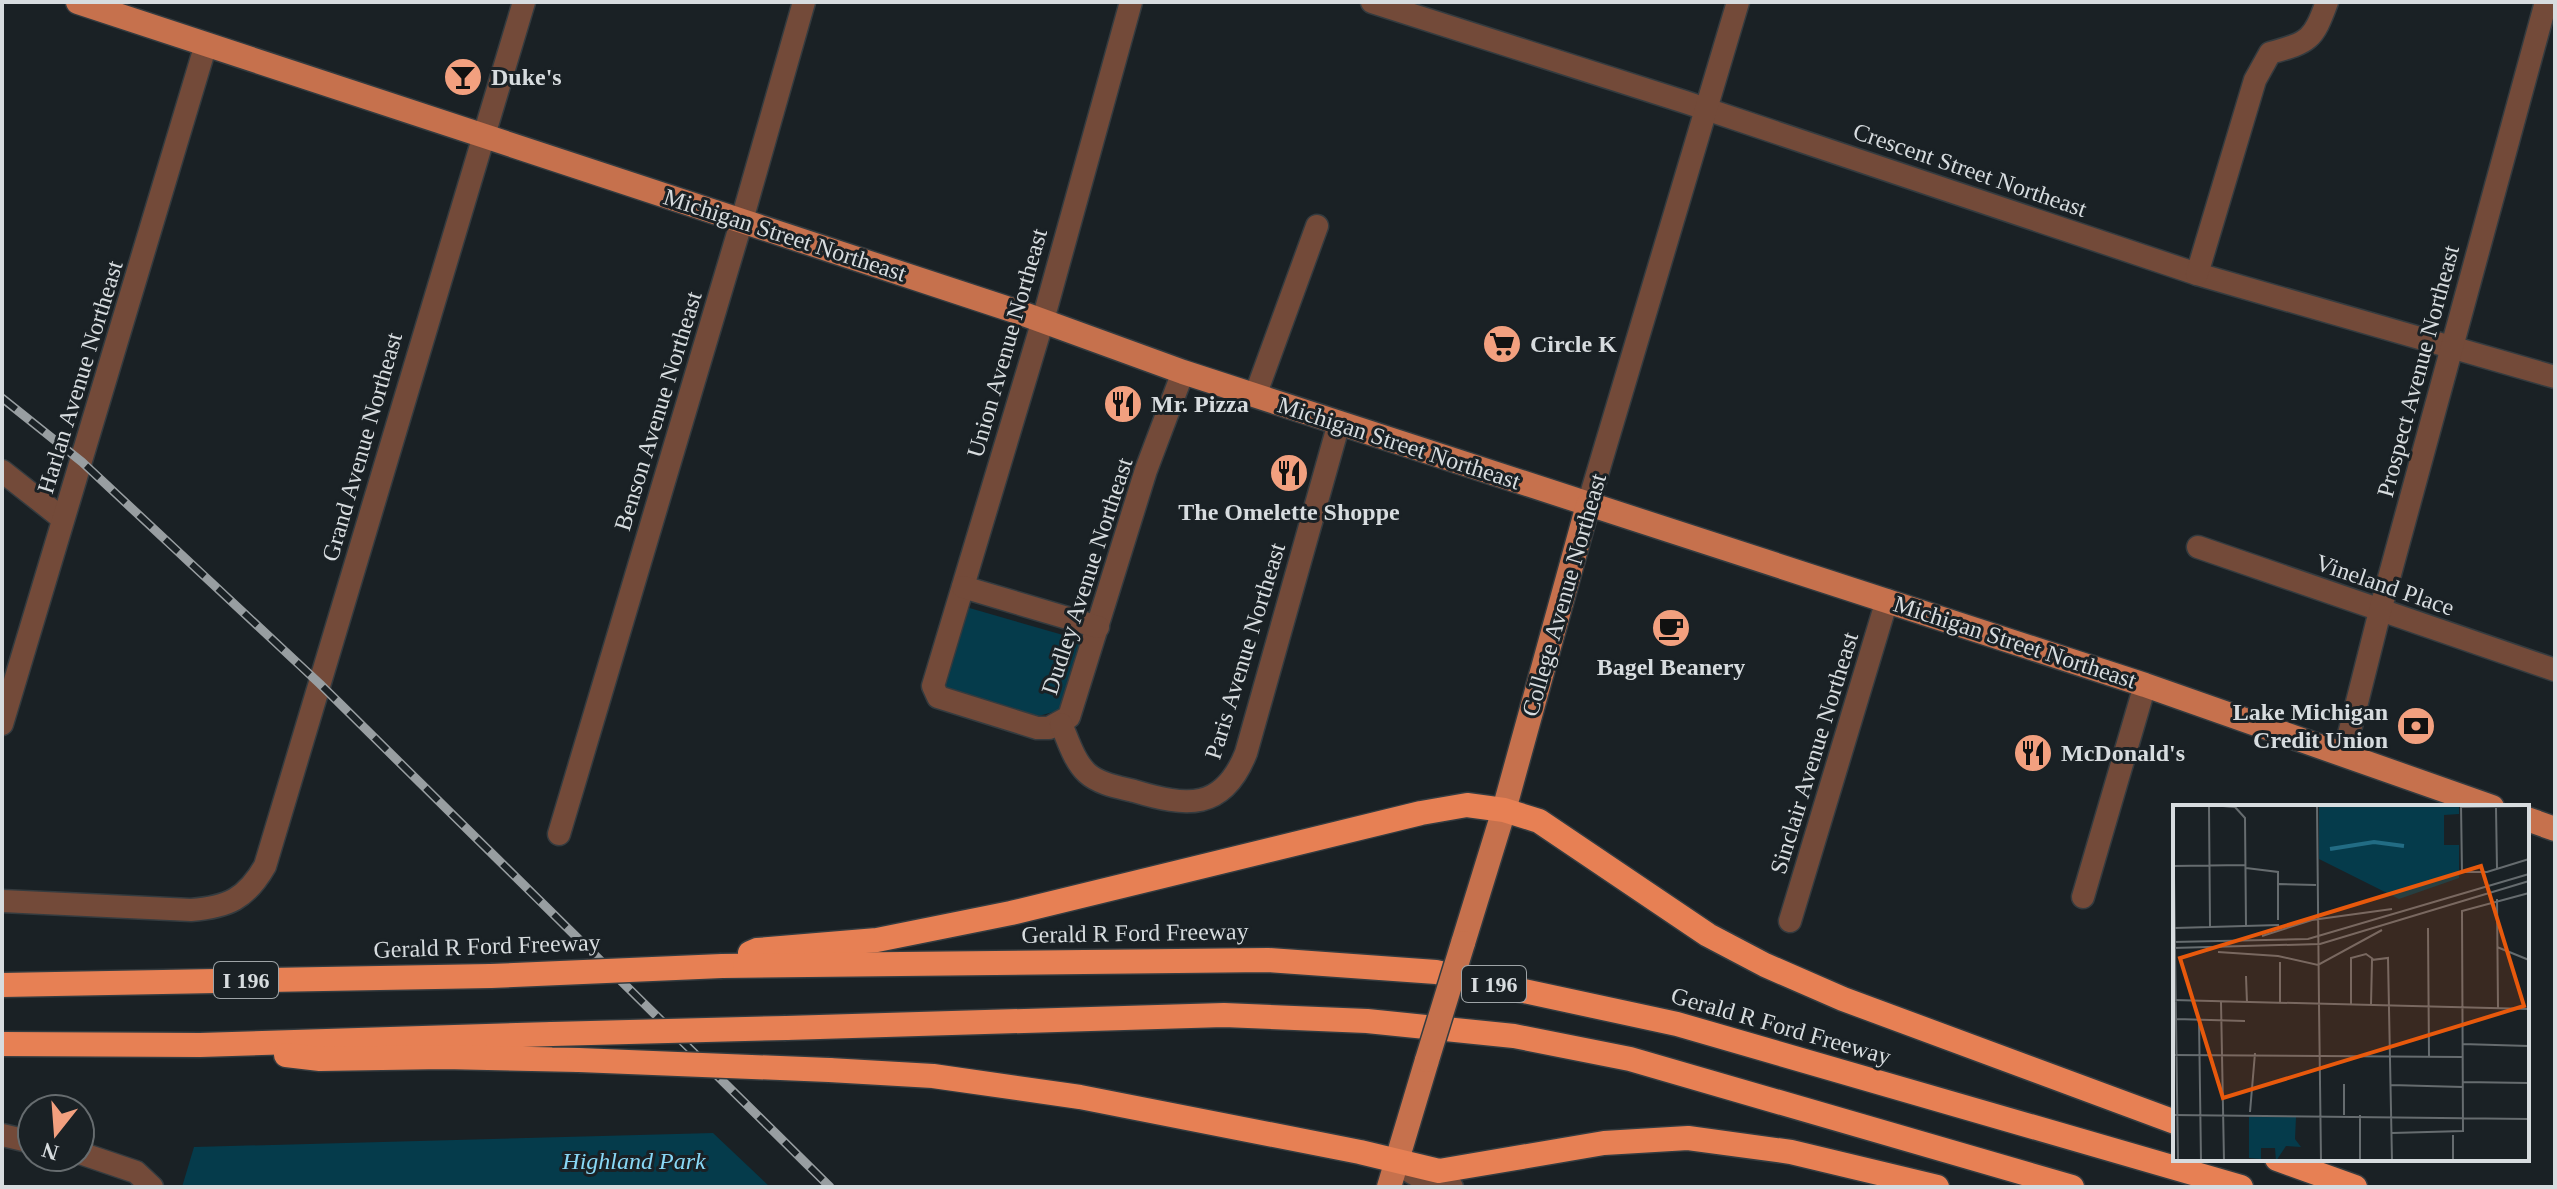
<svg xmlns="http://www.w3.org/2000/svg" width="2557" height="1189" viewBox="0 0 2557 1189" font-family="'Times New Roman',serif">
<rect width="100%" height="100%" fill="#1a2125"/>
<g fill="#053b4b">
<polygon points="966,607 1084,641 1063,709 1039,716 942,688"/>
<polygon points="713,1133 770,1187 182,1187 194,1147"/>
</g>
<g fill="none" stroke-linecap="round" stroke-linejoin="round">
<defs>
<g id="minor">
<polyline points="1131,2 1043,320 933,686 938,697 1037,728 1049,728 1069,717 1146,470 1183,372"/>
<polyline points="1372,2 1685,102 2197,274 2555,377"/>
<path d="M2197 274 2255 80 2270 53C2310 42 2313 40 2327 2"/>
<polyline points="1255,396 1317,226"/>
<polyline points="2,471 63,519"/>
<polyline points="1588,505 1738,2"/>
<polyline points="2198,547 2555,670"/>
<polyline points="963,587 1098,627"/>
<polyline points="2,724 206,44"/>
<path d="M1061 724C1068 740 1074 761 1087 773 1099 784 1118 787 1134 791 1187 807 1223 811 1246 753L1339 423"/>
<polyline points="2344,754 2380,611 2546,2"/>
<polyline points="559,834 742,220 804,2"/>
<polyline points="2083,897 2145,685"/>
<path d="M2 901 191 910C228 907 246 899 265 866L524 2"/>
<polyline points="1790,921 1887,600"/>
<polyline points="2,1135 32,1142"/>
<polyline points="80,1153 136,1172 152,1187"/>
<path d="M1398 1163C1415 1176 1430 1184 1452 1187"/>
</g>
<g id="major">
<polyline points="78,2 1021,313 1183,372 2145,685 2492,807"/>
<polyline points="2527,819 2555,829"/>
<polyline points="1463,943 1504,810 1588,505"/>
<polyline points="1389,1187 1427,1060"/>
</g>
<g id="highway">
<polyline points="750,953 757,950 877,940 1011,913 1421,813 1467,805 1504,810 1539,821 1708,935 1765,965 1843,999 2175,1122"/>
<polyline points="722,966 1268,960 1436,972 1677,1024 2241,1187"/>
<polyline points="2,985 491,976"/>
<polyline points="786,1028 1224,1015 1367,1021 1514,1036 1630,1059 2072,1187"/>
<polyline points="2,1044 200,1045 552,1034"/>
<polyline points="286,1055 320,1059 444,1057 579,1060"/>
<polyline points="829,1070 933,1076 1080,1097 1360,1152 1439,1171 1604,1143 1688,1138 1791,1152 1937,1187"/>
<polyline points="2277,1159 2355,1187"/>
</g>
</defs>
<use href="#minor" stroke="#343b3f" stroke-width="25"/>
<use href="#major" stroke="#343b3f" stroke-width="27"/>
<use href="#highway" stroke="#343b3f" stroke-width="27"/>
<use href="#minor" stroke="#734a39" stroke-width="22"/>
<use href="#major" stroke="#c6714d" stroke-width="24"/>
<use href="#highway" stroke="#e78054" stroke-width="24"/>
<defs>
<polyline id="rail" points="2,398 82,462 320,684 830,1187"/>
</defs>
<use href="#rail" stroke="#989ea1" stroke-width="9"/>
<use href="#rail" stroke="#1a2125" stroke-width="6" stroke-dasharray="18" stroke-linecap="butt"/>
<defs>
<polyline id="major-bridge" points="1427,1060 1463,943"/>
<g id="highway-bridge">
<polyline points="491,976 722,966"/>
<polyline points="552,1034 786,1028"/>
<polyline points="579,1060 829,1070"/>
</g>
</defs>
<use href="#major-bridge" stroke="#343b3f" stroke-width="27" stroke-linecap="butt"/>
<use href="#highway-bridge" stroke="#343b3f" stroke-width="27" stroke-linecap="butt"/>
<use href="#major-bridge" stroke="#c6714d" stroke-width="24"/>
<use href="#highway-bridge" stroke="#e78054" stroke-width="24"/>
</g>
<defs>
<symbol id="bar-disc" viewBox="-11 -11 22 22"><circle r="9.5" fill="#f2a07f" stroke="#1a2125"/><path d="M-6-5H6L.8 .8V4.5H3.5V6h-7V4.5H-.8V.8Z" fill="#111"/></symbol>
<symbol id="supermarket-disc" viewBox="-11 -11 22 22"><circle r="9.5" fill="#f2a07f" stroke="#1a2125"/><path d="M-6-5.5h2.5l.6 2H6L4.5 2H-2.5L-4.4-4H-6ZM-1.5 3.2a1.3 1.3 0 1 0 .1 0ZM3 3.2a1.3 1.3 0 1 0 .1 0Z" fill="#111"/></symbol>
<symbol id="restaurant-disc" viewBox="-11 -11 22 22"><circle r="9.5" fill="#f2a07f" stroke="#1a2125"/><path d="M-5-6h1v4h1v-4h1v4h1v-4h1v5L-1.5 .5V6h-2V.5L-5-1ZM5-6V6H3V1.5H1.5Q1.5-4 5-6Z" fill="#111"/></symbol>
<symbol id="cafe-disc" viewBox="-11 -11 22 22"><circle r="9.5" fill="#f2a07f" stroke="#1a2125"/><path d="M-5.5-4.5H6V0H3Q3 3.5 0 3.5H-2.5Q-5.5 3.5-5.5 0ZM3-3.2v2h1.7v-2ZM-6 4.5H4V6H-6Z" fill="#111"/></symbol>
<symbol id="bank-disc" viewBox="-11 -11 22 22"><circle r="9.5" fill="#f2a07f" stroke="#1a2125"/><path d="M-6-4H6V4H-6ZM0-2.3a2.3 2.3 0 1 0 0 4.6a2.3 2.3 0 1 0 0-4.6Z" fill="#111"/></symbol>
</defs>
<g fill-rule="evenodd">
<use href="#bar-disc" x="441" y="55" width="44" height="44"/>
<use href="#supermarket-disc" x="1480" y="322" width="44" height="44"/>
<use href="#restaurant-disc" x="1101" y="382" width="44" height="44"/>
<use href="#restaurant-disc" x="1267" y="451" width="44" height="44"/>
<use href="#cafe-disc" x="1649" y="606" width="44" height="44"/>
<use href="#bank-disc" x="2394" y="704" width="44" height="44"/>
<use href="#restaurant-disc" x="2011" y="731" width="44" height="44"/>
</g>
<g text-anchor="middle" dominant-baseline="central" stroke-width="6" stroke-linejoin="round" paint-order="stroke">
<g fill="#1a2125" stroke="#9ea4a7" stroke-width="2">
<rect x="214" y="962" width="64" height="36" rx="6"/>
<rect x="1462" y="966" width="64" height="36" rx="6"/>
</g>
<g font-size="22" font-weight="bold" fill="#d7dcdf">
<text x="246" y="980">I 196</text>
<text x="1494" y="984">I 196</text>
</g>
<g font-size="24" font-weight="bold" fill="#d7dcdf" stroke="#1a2125" text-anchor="start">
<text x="491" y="77">Duke's</text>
<text x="1530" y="344">Circle K</text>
<text x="1151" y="404">Mr. Pizza</text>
<text x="1289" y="512" text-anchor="middle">The Omelette Shoppe</text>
<text x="1671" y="667" text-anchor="middle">Bagel Beanery</text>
<text x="2388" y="712" text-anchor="end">Lake Michigan<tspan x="2388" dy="28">Credit Union</tspan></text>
<text x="2061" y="753">McDonald's</text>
</g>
<g font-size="24" fill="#d7dcdf" stroke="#1a2125">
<text transform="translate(1970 170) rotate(19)">Crescent Street Northeast</text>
<text transform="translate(785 235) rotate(18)">Michigan Street Northeast</text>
<text transform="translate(1007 343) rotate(-74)">Union Avenue Northeast</text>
<text transform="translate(2418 371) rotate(-75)">Prospect Avenue Northeast</text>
<text transform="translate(80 377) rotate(-73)">Harlan Avenue Northeast</text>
<text transform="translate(658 411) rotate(-73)">Benson Avenue Northeast</text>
<text transform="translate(1399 443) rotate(18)">Michigan Street Northeast</text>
<text transform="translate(362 447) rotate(-74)">Grand Avenue Northeast</text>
<text transform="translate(1087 576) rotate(-72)">Dudley Avenue Northeast</text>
<text transform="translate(2385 585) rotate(19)">Vineland Place</text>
<text transform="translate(1564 595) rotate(-74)">College Avenue Northeast</text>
<text transform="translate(2015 642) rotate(18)">Michigan Street Northeast</text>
<text transform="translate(1245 651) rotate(-73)">Paris Avenue Northeast</text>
<text transform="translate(1814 753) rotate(-73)">Sinclair Avenue Northeast</text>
<text transform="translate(1135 933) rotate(-1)">Gerald R Ford Freeway</text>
<text transform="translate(487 946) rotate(-2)">Gerald R Ford Freeway</text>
<text transform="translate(1781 1026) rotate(16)">Gerald R Ford Freeway</text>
</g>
<g font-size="24" font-style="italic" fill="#89d8f6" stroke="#1a2125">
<text x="634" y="1161">Highland Park</text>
</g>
</g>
<g transform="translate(2173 805)">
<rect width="356" height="356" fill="#1a2125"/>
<path d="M146 0H286V9L271 10V40H286V73L226 94 146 54ZM76 311 123 312 122 334 128 342 113 341 103 356 102 343H88V354L76 353Z" fill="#053b4b"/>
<path fill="none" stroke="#226c84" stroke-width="4" d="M157 44 201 37 231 41"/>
<path fill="none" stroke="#666c6f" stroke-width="2" d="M0 0 5 356M38 0 62 2 72 13 73 122M144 0 146 199M288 0 289 67H314L356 54M36 1 37 122M288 2 356 1M323 3 324 64M0 61 72 60M73 63 105 67V115M106 79 143 80M324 94 325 204M2 123 106 120M255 123 256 251M89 131 139 115 219 104M0 137 135 134 356 69M324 142 356 155M0 143 147 139 356 76M45 147 105 151 145 160 209 125M107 157V199M73 171 74 198M0 195 356 204M48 197 51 356M146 199 148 356M178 200V153L193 149 200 154M198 200 199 155 215 153 219 356M3 214 72 216M26 214 28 356M289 239 356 241M0 250 289 252M290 277 356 278M171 279V310M218 280 290 282M77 307 82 248M0 310 356 314M187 310V356M219 328 290 326 289 106 356 88M280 330V356"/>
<path fill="#e8590c" fill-opacity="0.15" stroke="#e8590c" stroke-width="4" d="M308 61 351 201 50 293 7 153Z"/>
<rect width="356" height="356" fill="none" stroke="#d7dcdf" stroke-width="4"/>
</g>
<rect width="2557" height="1189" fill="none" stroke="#d7dcdf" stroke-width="8"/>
<g transform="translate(56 1133) rotate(197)"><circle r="38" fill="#1a2125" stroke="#666c6f" stroke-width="2"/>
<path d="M0-6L14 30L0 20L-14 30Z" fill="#f2a07f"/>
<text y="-12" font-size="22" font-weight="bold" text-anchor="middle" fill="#d7dcdf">N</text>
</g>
</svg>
